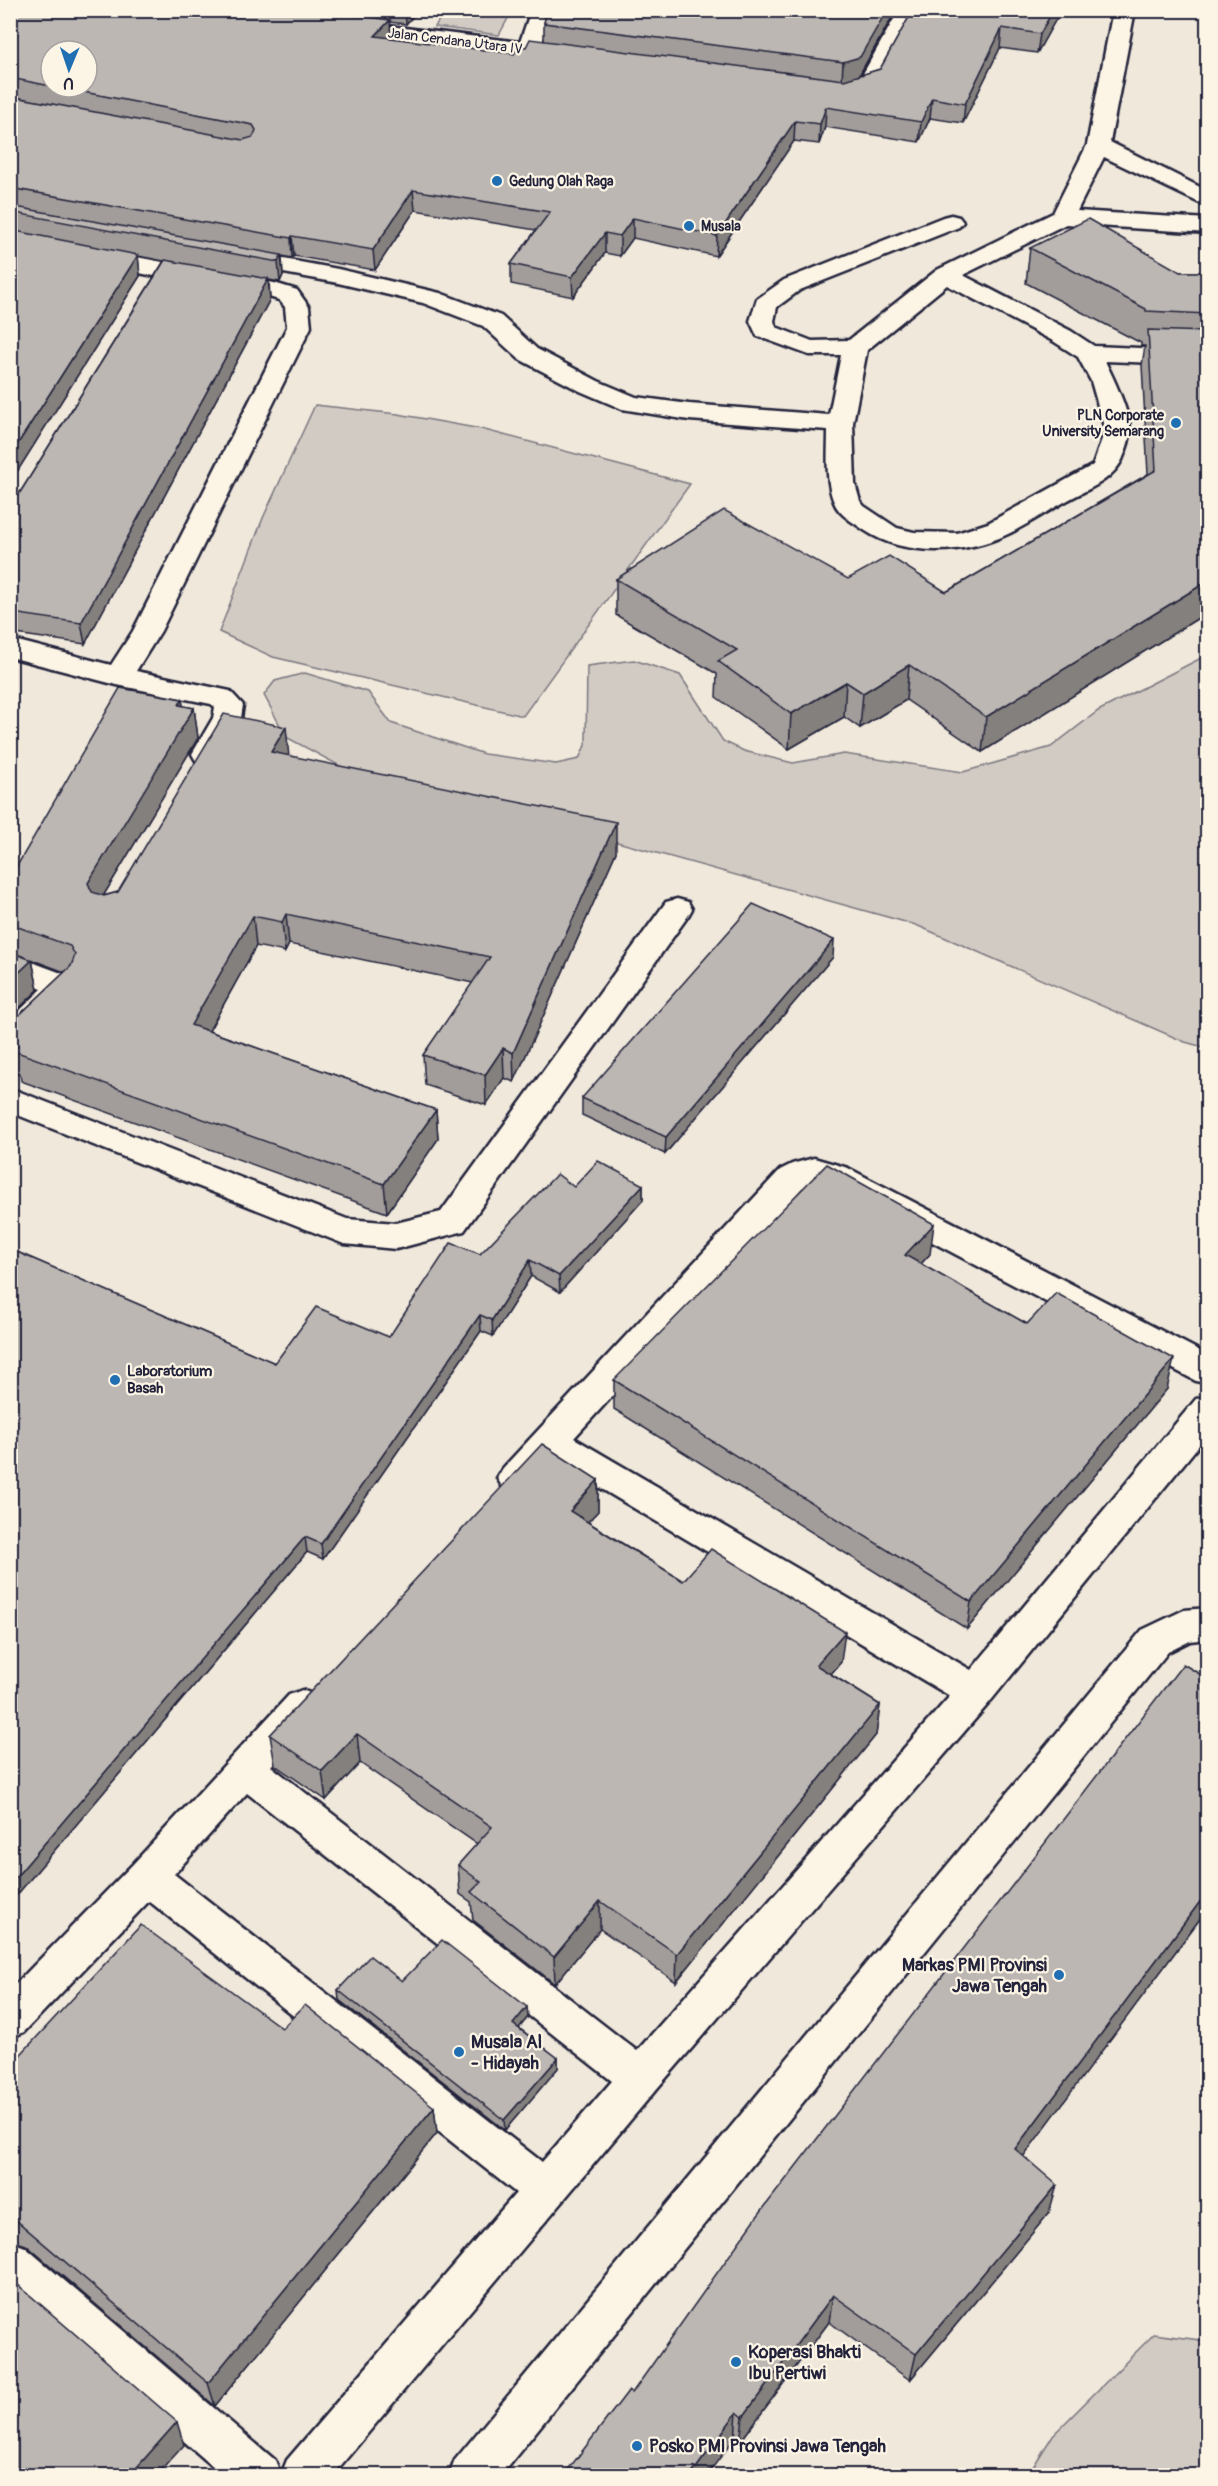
<svg xmlns="http://www.w3.org/2000/svg" width="1218" height="2486" viewBox="0 0 1218 2486" font-family="Pangolin,sans-serif">
<rect width="100%" height="100%" fill="#efe8db"/>
<filter id="ink" filterUnits="userSpaceOnUse"><feTurbulence type="fractalNoise" baseFrequency=".0167" numOctaves="2"/><feDisplacementMap in="SourceGraphic" scale="12" xChannelSelector="R" yChannelSelector="G"/><feConvolveMatrix kernelMatrix="1 2 1 2 8 2 1 2 1" color-interpolation-filters="sRGB"/></filter>
<g filter="url(#ink)">
<g fill="#d1cbc3" stroke="#7a767f" stroke-width="1.5">
<polygon points="444,11 444,10 512,11 499,35 435,27"/>
<polygon points="315,405 398,414 481,429 690,484 523,716 273,657 219,632 263,518"/>
<polygon points="1207,655 1207,1048 1185,1042 916,925 538,820 396,796 286,737 264,695 275,681 305,673 368,692 391,723 484,754 556,764 579,759 586,743 587,666 634,660 680,675 723,741 744,751 793,763 844,754 963,772 1051,747 1098,711"/>
<polygon points="1154,2334 1207,2341 1207,2475 1028,2475 1053,2435"/>
</g>
<g fill="none" stroke-linecap="round" stroke-linejoin="round">
<defs>
<g id="minor">
<polygon points="531,10 553,10 541,45 568,49 571,54 568,59 560,61 347,33 339,32 336,27 339,22 347,21 520,42"/>
<path d="M899 10H920L877 88C862 94 846 99 830 95L827 90 830 85 860 79Z"/>
<path d="M1113 10H1135L1110 142 1208 191V207L1104 157 1077 211 1208 219V233L1066 224 963 275 1071 331 1094 346 1208 351V365L1105 361C1113 377 1129 411 1130 429 1131 437 1125 453 1122 460 1111 481 1088 489 1068 500 1048 511 1029 524 1008 534 965 555 904 557 864 530 853 522 839 515 834 502 825 481 828 453 828 430L689 420 622 409 580 391 519 359 483 326 423 303 338 283 240 265 232 263 228 258 232 253 240 251 338 269 440 293 501 316 537 349 598 381 636 397 689 404 829 415 841 355H809L757 336 750 321 757 299 784 280 943 217 951 215 959 217 963 222 959 227 800 290 777 307 774 321 776 327 812 341 849 340 937 270 1053 213 1087 145ZM947 285 1053 341 1078 357 1091 381 1105 430 1093 465 988 523 957 533 914 532 897 528 864 506 860 501 855 484 853 423 867 350Z"/>
<polygon points="10,233 274,283 297,290 309,307 311,327 161,631 136,671 230,691 243,705 241,718 216,761 206,763 196,761 192,754 213,718 215,707 211,704 117,685 10,657 10,639 111,665 133,631 287,327 285,307 279,300 262,295 159,277 10,247"/>
<polygon points="677,899 688,902 692,909 688,916 464,1231 396,1249 344,1244 10,1112 10,1088 347,1219 396,1223 441,1212 666,902"/>
<polygon points="10,954 75,978 79,986 75,994 21,1047 10,1050 10,1020 42,989 10,977"/>
<path d="M814 1158 848 1168 1208 1355V1384L1196 1381 826 1186 814 1182 802 1188 574 1438 971 1670 1196 1399 1208 1395V1434L989 1703 654 2092 332 2476H224L10 2290V2241L25 2247 275 2460 281 2475 287 2460 516 2193 149 1901 24 2032 10 2038V1990L133 1864 289 1695 302 1690 315 1695 321 1706 315 1717 271 1766 637 2051 950 1696 553 1460C537 1478 528 1497 503 1488L497 1478 503 1468 780 1170 792 1164ZM247 1793 612 2081 542 2162 174 1874Z"/>
<polygon points="1208,1608 1208,1639 1190,1641 1168,1652 500,2476 449,2476 455,2460 1142,1630 1184,1610"/>
</g>
</defs>
<use href="#minor" stroke="#22223b" stroke-width="5"/>
<use href="#minor" fill="#fcf5e5" fill-rule="evenodd"/>
</g>
<g fill="#a29d9a" stroke="#22223b" stroke-width="1.5" fill-rule="evenodd">
<path d="M10 10H419L406 24 390 22 391 38 514 54 526 47 544 41V23L547 10H896L859 76 880 69 913 10H1061L1037 53 1000 48 963 123 930 118 919 142 825 127 819 144 794 141 716 256 633 238 620 256 605 253 573 297 511 284V264L536 230 415 210 375 270 294 256 292 258 282 256 283 275 280 282 269 280 270 299 85 644 16 634 13 620H10V498H16L21 491 164 261 138 256 140 276 10 483ZM51 51 87 87H51Z"/>
<polygon points="1030,248 1180,272 1208,272 1208,612 982,752 906,700 860,728 844,717 789,749 716,697 717,674 616,615 616,579 848,579 946,592 1148,474 1142,365 1145,346 1141,346 1141,343 1026,283"/>
<polygon points="182,699 183,706 194,708 198,738 103,896 118,892 289,756 616,852 514,1082 504,1078 486,1105 425,1085 423,1055 473,983 289,944 285,952 256,946 209,1031 436,1110 438,1139 387,1213 21,1081 20,1074 10,1071 10,1021 15,1019 65,972 11,952 32,960 38,990 10,1017 10,878"/>
<polygon points="833,957 665,1154 582,1115 582,1098"/>
<polygon points="643,1185 643,1200 560,1292 531,1276 493,1336 481,1331 323,1559 307,1552 10,1903 10,1249 275,1363 389,1337 480,1254 574,1187"/>
<polygon points="930,1254 921,1264 1027,1324 1167,1389 967,1629 614,1409 614,1380"/>
<polygon points="598,1480 598,1511 588,1522 683,1581 841,1662 831,1674 880,1705 876,1735 676,1982 600,1929 555,1984 473,1920 471,1902 460,1894 458,1865 477,1844 360,1763 326,1800 275,1765 270,1735"/>
<polygon points="1208,1908 1023,2156 1049,2213 910,2380 829,2322 740,2442 735,2438 632,2393"/>
<polygon points="402,1981 528,2017 519,2028 558,2058 558,2068 505,2130 339,2000 338,1990"/>
<polygon points="282,2028 434,2107 437,2133 215,2406 26,2245 10,2240 10,2066"/>
</g>
<g fill="#84807d" stroke="#22223b" stroke-width="1.5">
<polygon points="405,10 419,10 406,24"/>
<polygon points="887,10 896,10 858,77 842,82 843,62"/>
<polygon points="1053,10 1061,10 1037,53 1040,34"/>
<polygon points="390,20 391,40 375,36"/>
<polygon points="1002,28 1000,48 963,123 965,104"/>
<polygon points="932,98 930,118 919,142 921,122"/>
<polygon points="826,107 825,127 819,144 820,124"/>
<polygon points="795,121 794,141 716,256 717,236"/>
<polygon points="413,190 415,210 375,270 373,250"/>
<polygon points="633,218 633,238 620,256 620,236"/>
<polygon points="605,233 605,253 573,297 572,277"/>
<polygon points="292,236 294,256 292,258 291,238"/>
<polygon points="138,255 140,276 10,483 10,456"/>
<polygon points="281,255 283,275 280,282 278,262"/>
<polygon points="268,279 270,299 85,644 81,623"/>
<polygon points="1208,581 1208,612 982,752 986,717"/>
<polygon points="909,665 906,700 860,728 863,693"/>
<polygon points="846,682 844,717 789,749 791,714"/>
<polygon points="182,699 185,722 194,708 198,738 93,913 88,883"/>
<polygon points="286,727 289,757 271,752"/>
<polygon points="616,822 616,852 514,1082 513,1053"/>
<polygon points="286,914 289,944 285,952 282,922"/>
<polygon points="253,916 256,946 196,1054 191,1025"/>
<polygon points="834,940 833,957 665,1154 666,1137"/>
<polygon points="32,960 38,990 10,1017 10,981"/>
<polygon points="503,1048 504,1078 486,1105 485,1075"/>
<polygon points="436,1110 438,1139 387,1213 384,1184"/>
<polygon points="643,1185 643,1200 560,1292 559,1276"/>
<polygon points="934,1224 930,1254 902,1284 905,1255"/>
<polygon points="530,1260 531,1276 493,1336 492,1320"/>
<polygon points="480,1315 481,1331 323,1559 321,1544"/>
<polygon points="1174,1359 1167,1389 967,1629 971,1602"/>
<polygon points="598,1480 598,1511 570,1541 570,1511"/>
<polygon points="305,1537 307,1552 10,1903 10,1884"/>
<polygon points="845,1632 841,1662 813,1695 816,1665"/>
<polygon points="880,1705 876,1735 676,1982 677,1954"/>
<polygon points="357,1734 360,1763 326,1800 322,1771"/>
<polygon points="1208,1891 1208,1908 1008,2177 1015,2149"/>
<polygon points="600,1901 600,1929 555,1984 554,1957"/>
<polygon points="527,2007 528,2017 514,2034 513,2024"/>
<polygon points="558,2058 558,2068 505,2130 504,2120"/>
<polygon points="434,2107 437,2133 215,2406 208,2383"/>
<polygon points="1057,2185 1049,2213 910,2380 916,2354"/>
<polygon points="833,2295 829,2322 740,2442 743,2417"/>
<polygon points="737,2412 735,2438 707,2475 691,2475"/>
<polygon points="177,2422 184,2445 157,2475 130,2475"/>
</g>
<g fill="#bcb7b3" stroke="#22223b" stroke-width="1.5">
<polygon points="10,10 318,10 390,20 375,36 514,54 519,46 526,47 530,39 844,80 880,69 913,10 1053,10 1040,34 1002,28 965,104 932,98 921,122 826,107 820,124 795,121 717,236 633,218 620,236 605,233 572,277 511,264 550,212 413,190 373,250 292,236 291,238 10,188 10,96 243,140 253,137 256,130 253,125 58,87 87,87 87,51 51,51 51,86 10,78"/>
<polygon points="547,10 887,10 860,57 843,62 544,23"/>
<polygon points="10,206 281,255 278,262 10,212"/>
<polygon points="1088,219 1180,272 1208,272 1208,314 1146,311 1146,309 1030,248"/>
<polygon points="10,230 138,255 10,456"/>
<polygon points="165,260 268,279 81,623 12,613 18,601 10,600 10,498 16,498 21,491"/>
<polygon points="1148,330 1208,332 1208,581 986,717 909,665 863,693 846,682 791,714 718,661 737,650 616,579 724,510 848,579 889,556 946,592 1156,470"/>
<polygon points="120,688 182,699 179,705 194,708 88,883 92,892 104,896 118,892 224,714 286,727 271,752 616,822 513,1053 503,1048 485,1075 423,1055 490,957 286,914 282,922 253,916 191,1025 436,1110 384,1184 14,1051 18,1046 10,1044 10,1021 15,1019 71,966 75,955 70,946 10,924 10,878"/>
<polygon points="753,904 834,940 666,1137 582,1098"/>
<polygon points="10,952 32,960 10,981"/>
<polygon points="598,1161 643,1185 559,1276 530,1260 492,1320 480,1315 321,1544 305,1537 10,1884 10,1249 275,1363 316,1307 389,1337 451,1243 480,1254 557,1174 574,1187"/>
<polygon points="827,1164 934,1224 905,1255 1027,1324 1056,1293 1174,1359 971,1602 614,1380"/>
<polygon points="542,1444 598,1480 570,1511 626,1546 683,1581 711,1549 845,1632 816,1665 880,1705 677,1954 600,1901 554,1957 471,1892 481,1882 458,1865 492,1827 357,1734 322,1771 270,1735"/>
<polygon points="1183,1664 1208,1679 1208,1891 1015,2149 1057,2185 916,2354 833,2295 743,2417 737,2412 691,2475 564,2475 629,2390 632,2393 756,2218"/>
<polygon points="141,1925 282,2028 305,2005 434,2107 208,2383 17,2221 10,2218 10,2066"/>
<polygon points="442,1940 527,2007 513,2024 558,2058 504,2120 338,1990 370,1956 402,1981"/>
<polygon points="10,2278 177,2422 130,2475 10,2475"/>
</g>
</g>
<g fill="#1f6fb2" stroke="#fcf5e5" stroke-width="2">
<circle cx="497" cy="181" r="6"/>
<circle cx="689" cy="226" r="6"/>
<circle cx="1176" cy="423" r="6"/>
<circle cx="115" cy="1380" r="6"/>
<circle cx="1059" cy="1975" r="6"/>
<circle cx="459" cy="2052" r="6"/>
<circle cx="736" cy="2362" r="6"/>
<circle cx="637" cy="2446" r="6"/>
</g>
<g text-anchor="middle" dominant-baseline="central" stroke-width="4.5" stroke-linejoin="round" paint-order="stroke">
<g font-size="14" fill="#22223b" stroke="#fcf5e5">
<text transform="translate(455 41) rotate(7)">Jalan Cendana Utara IV</text>
</g>
<g font-size="14" font-weight="bold" fill="#22223b" stroke="#fcf5e5" text-anchor="start">
<text x="509" y="181">Gedung Olah Raga</text>
<text x="701" y="226">Musala</text>
<text x="1164" y="415" text-anchor="end">PLN Corporate<tspan x="1164" dy="16">University Semarang</tspan></text>
</g>
<g font-size="15" font-weight="bold" fill="#22223b" stroke="#fcf5e5" text-anchor="start">
<text x="127" y="1371">Laboratorium<tspan x="127" dy="17">Basah</tspan></text>
</g>
<g font-size="18" font-weight="bold" fill="#22223b" stroke="#fcf5e5" text-anchor="start">
<text x="1047" y="1965" text-anchor="end">Markas PMI Provinsi<tspan x="1047" dy="21">Jawa Tengah</tspan></text>
<text x="471" y="2042">Musala Al<tspan x="471" dy="21">- Hidayah</tspan></text>
<text x="748" y="2352">Koperasi Bhakti<tspan x="748" dy="21">Ibu Pertiwi</tspan></text>
<text x="649" y="2446">Posko PMI Provinsi Jawa Tengah</text>
</g>
</g>
<rect width="1218" height="2486" fill="none" stroke="#fcf5e5" stroke-width="36"/>
<rect x="18" y="18" width="1182" height="2450" fill="none" stroke="#22223b" stroke-width="2" filter="url(#ink)"/>
<g transform="translate(69 69) rotate(182)"><circle r="28" fill="#fcf5e5" stroke="#a5a1a1" stroke-width="1.5"/>
<path d="M0-4.5L10 22L0 15L-10 22Z" fill="#1f6fb2"/>
<text y="-9" font-size="16" font-weight="bold" text-anchor="middle" fill="#22223b">U</text>
</g>
</svg>
